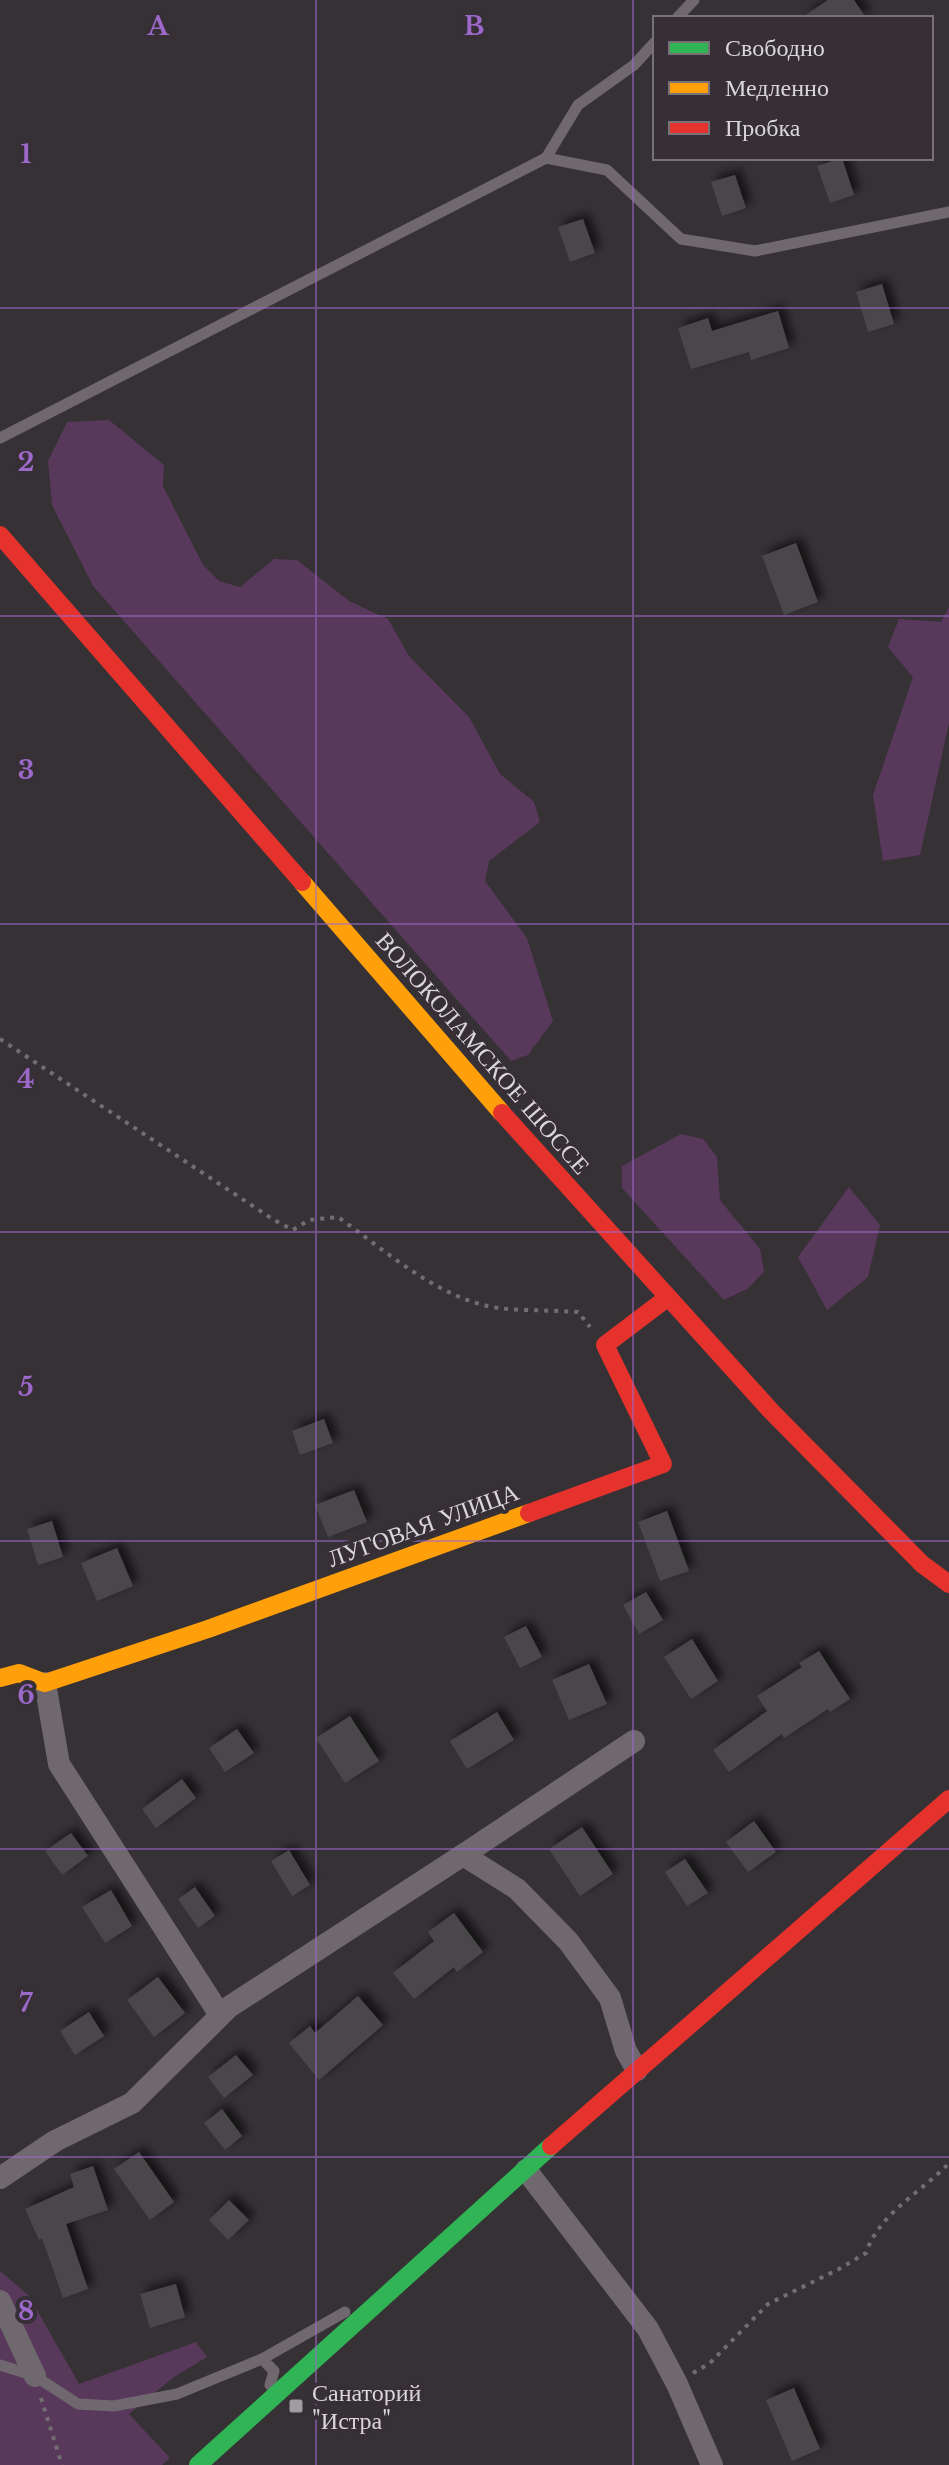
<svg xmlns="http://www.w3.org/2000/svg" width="949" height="2465" viewBox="0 0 949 2465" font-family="'Libre Baskerville',serif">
<defs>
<filter id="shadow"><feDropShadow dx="6" dy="-6" stdDeviation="4" flood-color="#0009"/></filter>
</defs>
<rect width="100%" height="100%" fill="#353135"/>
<g fill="#59395b">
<polygon points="109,420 164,465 163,486 203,565 219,581 240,587 274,559 297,560 349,601 388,619 409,656 469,717 500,774 534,802 540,822 489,861 485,881 527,938 553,1021 528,1055 511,1061 93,586 52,505 48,461 67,422"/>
<polygon points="949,607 949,723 920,855 883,861 873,795 913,677 888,647 899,619 941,622"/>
<polygon points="681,1134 703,1139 717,1157 720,1200 760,1249 764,1271 749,1288 724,1300 622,1188 622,1166"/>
<polygon points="849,1187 880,1225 868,1277 827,1310 798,1257"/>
<polygon points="0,2271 29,2296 79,2384 196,2342 207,2357 174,2377 129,2414 170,2458 162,2465 0,2465"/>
</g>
<g fill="#4a474a" filter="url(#shadow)">
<polygon points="828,0 854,0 866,18 801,18"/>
<polygon points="842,158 854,195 830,203 817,166"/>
<polygon points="735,175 746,208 722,216 711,182"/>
<polygon points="583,219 595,253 570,262 558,227"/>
<polygon points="882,284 894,324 868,332 856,292"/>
<polygon points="778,311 789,348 751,360 749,352 691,369 678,328 708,318 712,331"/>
<polygon points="796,543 818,602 784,615 762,556"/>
<polygon points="324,1419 333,1443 300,1455 292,1431"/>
<polygon points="354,1490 367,1522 328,1537 315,1505"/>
<polygon points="667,1511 689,1571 660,1581 638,1522"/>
<polygon points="52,1521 63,1557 38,1565 27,1529"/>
<polygon points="117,1548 133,1586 97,1601 81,1563"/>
<polygon points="646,1592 663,1620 639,1634 623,1605"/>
<polygon points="526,1626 542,1657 520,1668 504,1637"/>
<polygon points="692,1639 718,1681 691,1699 664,1657"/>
<polygon points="819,1651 850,1699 830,1712 828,1709 784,1738 782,1734 729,1772 713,1750 767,1711 757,1696 802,1667 799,1663"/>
<polygon points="589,1664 607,1704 569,1720 552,1680"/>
<polygon points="497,1712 514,1740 467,1769 450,1741"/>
<polygon points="350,1716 379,1761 345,1783 316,1738"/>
<polygon points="237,1729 254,1753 225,1772 209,1748"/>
<polygon points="182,1779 196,1798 156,1828 142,1809"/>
<polygon points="754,1821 776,1852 748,1872 726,1842"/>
<polygon points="582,1827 613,1874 580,1896 549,1849"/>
<polygon points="71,1833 88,1856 62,1875 45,1851"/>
<polygon points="289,1850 310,1885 292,1896 271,1861"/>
<polygon points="685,1859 708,1893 687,1906 665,1872"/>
<polygon points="195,1887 215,1916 198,1928 178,1899"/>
<polygon points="111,1890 132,1926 105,1943 82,1907"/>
<polygon points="454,1913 483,1952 457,1972 454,1967 414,1999 393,1973 434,1941 428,1932"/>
<polygon points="158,1977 185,2013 154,2037 127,2000"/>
<polygon points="358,1996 383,2025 319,2080 289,2043 310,2026 315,2033"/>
<polygon points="89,2012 104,2036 75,2055 60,2031"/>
<polygon points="236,2055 253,2075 224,2098 208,2077"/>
<polygon points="222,2109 242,2136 225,2150 204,2123"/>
<polygon points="139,2152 174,2202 150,2220 114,2169"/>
<polygon points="93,2166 108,2210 66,2224 88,2289 63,2298 42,2238 39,2240 25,2209 74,2187 70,2174"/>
<polygon points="229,2200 249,2220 228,2240 209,2220"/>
<polygon points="176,2284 185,2317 150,2328 140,2294"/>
<polygon points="794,2388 820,2449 792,2461 766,2400"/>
</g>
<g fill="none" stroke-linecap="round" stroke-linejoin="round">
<g stroke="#726d72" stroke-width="4" stroke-dasharray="4 6" stroke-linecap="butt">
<path d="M0 1039 274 1220 293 1230 309 1220 338 1217C386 1251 438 1299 498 1308 524 1311 552 1310 578 1312L590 1327"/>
<path d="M693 2373 710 2363 768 2304 839 2269 866 2253C879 2213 922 2192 949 2163"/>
<polyline points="41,2398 62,2465"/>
</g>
<g stroke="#6f686f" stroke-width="11">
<polyline points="677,18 694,0"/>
<polyline points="546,158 578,105 634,65 655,42"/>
<polyline points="0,438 546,158 607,170 681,239 755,251 949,212"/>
<polyline points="262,2359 345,2312"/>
<polyline points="0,2365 35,2376 78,2404 114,2406 177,2394 262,2359 274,2371 270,2385"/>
</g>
<g stroke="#6f686f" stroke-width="22">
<polyline points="45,1683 59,1764 220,2015"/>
<polyline points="463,1855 517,1889 568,1941 610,1998 626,2051 637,2070"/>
<polyline points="526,2170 648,2329 677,2384 712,2465"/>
<polyline points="0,2178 55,2141 132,2103 229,2007 463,1855 634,1741"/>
<polyline points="0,2301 35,2376"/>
</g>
<polyline stroke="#30b455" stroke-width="18" points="198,2465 551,2146"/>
<g stroke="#ff9f0a" stroke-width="18">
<polyline points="302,882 502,1113"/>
<polyline points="0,1678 19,1673 45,1683 208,1629 529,1513"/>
</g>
<g stroke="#e5322d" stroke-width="18">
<polyline points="0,535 302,882"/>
<polyline points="502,1113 771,1411 922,1564 949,1584"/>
<polyline points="529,1513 663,1464 605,1345 667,1298"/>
<polyline points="551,2146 949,1799"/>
</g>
</g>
<path fill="none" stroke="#9c68c9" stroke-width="2" stroke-opacity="0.55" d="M316 0V2465M633 0V2465M0 308H949M0 616H949M0 924H949M0 1232H949M0 1541H949M0 1849H949M0 2157H949"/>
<rect fill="#a09ca1" stroke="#363036" stroke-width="3" x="288" y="2398" width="16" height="16" rx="4"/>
<g text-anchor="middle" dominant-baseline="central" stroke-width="8" stroke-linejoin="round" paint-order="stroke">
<g font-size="24" fill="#dad6db" stroke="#363036">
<text transform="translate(483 1053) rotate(49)">ВОЛОКОЛАМСКОЕ ШОССЕ</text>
<text transform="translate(423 1525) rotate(-20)">ЛУГОВАЯ УЛИЦА</text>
</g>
<g font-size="24" fill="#dad6db" stroke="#363036" text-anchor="start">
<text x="312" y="2392">Санаторий<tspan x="312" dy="28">"Истра"</tspan></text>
</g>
</g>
<g font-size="26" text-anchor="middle" font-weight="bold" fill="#9c68c9" stroke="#363036" stroke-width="8" stroke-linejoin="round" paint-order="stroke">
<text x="158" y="35">A</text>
<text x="474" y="35">B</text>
<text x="26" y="163">1</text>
<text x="26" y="471">2</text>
<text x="26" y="779">3</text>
<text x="26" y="1088">4</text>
<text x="26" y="1396">5</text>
<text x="26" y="1704">6</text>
<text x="26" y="2012">7</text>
<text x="26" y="2320">8</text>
</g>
<rect x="653" y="16" width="280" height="144" fill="#363036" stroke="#787278" stroke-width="2"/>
<rect x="669" y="42" width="40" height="12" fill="#30b455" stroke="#787278" stroke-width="2"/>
<text x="725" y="56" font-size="24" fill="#dad6db">Свободно</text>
<rect x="669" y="82" width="40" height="12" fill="#ff9f0a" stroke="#787278" stroke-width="2"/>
<text x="725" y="96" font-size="24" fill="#dad6db">Медленно</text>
<rect x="669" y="122" width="40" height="12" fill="#e5322d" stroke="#787278" stroke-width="2"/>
<text x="725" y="136" font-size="24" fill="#dad6db">Пробка</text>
</svg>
